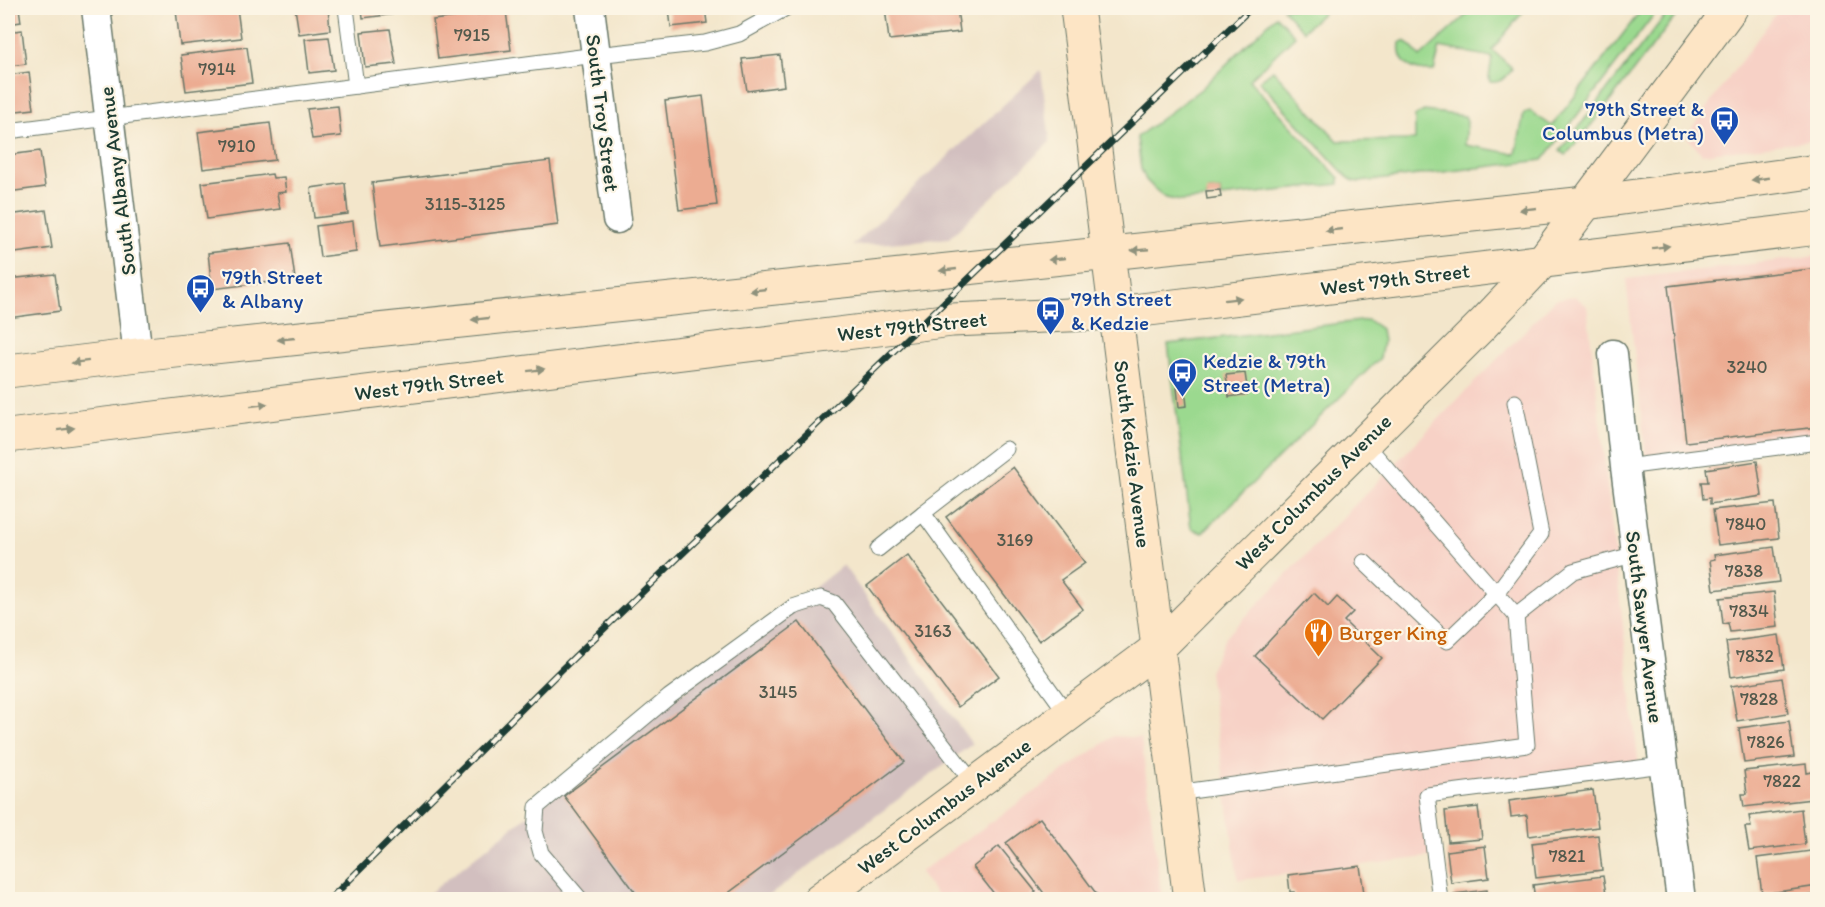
<svg xmlns="http://www.w3.org/2000/svg" width="1825" height="907" viewBox="0 0 1825 907" font-family="Itim,sans-serif">
<rect width="100%" height="100%" fill="#fcf5e5"/>
<filter id="ink" filterUnits="userSpaceOnUse"><feTurbulence type="fractalNoise" baseFrequency=".0167" numOctaves="2"/><feDisplacementMap in="SourceGraphic" scale="12" xChannelSelector="R" yChannelSelector="G"/><feConvolveMatrix kernelMatrix="1 2 1 2 8 2 1 2 1" color-interpolation-filters="sRGB"/></filter>
<filter id="wash" filterUnits="userSpaceOnUse"><feTurbulence type="fractalNoise" baseFrequency=".008" numOctaves="4" result="noise"/><feDisplacementMap in="SourceGraphic" scale="24" xChannelSelector="R" yChannelSelector="G"/><feGaussianBlur stdDeviation="1.35" result="paint"/><feColorMatrix in="noise" values="0 0 0 0 0 0 0 0 0 0 0 0 0 0 0 0 0 1.4 0 .05"/><feComposite in="paint" operator="in"/></filter>
<g filter="url(#wash)">
<rect width="100%" height="100%" fill="#f3e6cb"/>
<g fill="#f7d1c6">
<polygon points="1780,8 1817,8 1817,140 1702,154 1686,136"/>
<polygon points="1817,256 1817,442 1647,464 1626,279"/>
<polygon points="1575,296 1587,306 1639,768 1428,795 1435,856 1238,880 1209,671 1225,638 1556,299"/>
<polygon points="1114,736 1141,738 1162,899 939,899 920,872"/>
</g>
<g fill="#d2bfbf">
<polygon points="1041,70 1050,142 949,238 852,246"/>
<polygon points="843,565 972,744 765,899 421,900"/>
</g>
<g fill="#9bd98f" stroke="#5d8b62" stroke-width="1.5">
<polygon points="1285,8 1328,8 1303,31 1283,9"/>
<path d="M1474 8H1526L1492 50 1511 67 1512 70C1506 77 1500 84 1490 82L1489 78 1492 57 1440 47 1434 71C1414 72 1397 65 1400 43L1403 41 1407 42 1420 57Z"/>
<polygon points="1643,8 1659,8 1543,160 1360,182 1353,181 1346,176 1259,81 1273,70 1338,141 1415,140 1415,116 1424,111 1465,116 1467,121 1465,145 1516,154 1524,113 1530,111 1552,126"/>
<polygon points="1671,8 1682,8 1597,118 1566,155 1560,151"/>
<polygon points="1276,16 1295,36 1249,80 1339,178 1339,184 1221,197 1220,190 1207,191 1207,199 1181,201 1166,198 1157,191 1146,180 1141,169 1137,137 1201,89"/>
<polygon points="1368,320 1381,329 1383,342 1380,358 1202,533 1191,528 1168,344"/>
</g>
<g id="blocks">
<g fill="#ecac92">
<polygon points="8,8 19,8 21,22 8,24"/>
<polygon points="198,8 237,8 241,38 180,45 176,10"/>
<polygon points="295,8 328,8 330,30 299,34"/>
<polygon points="362,8 394,8 395,14 363,18"/>
<polygon points="432,8 467,8 467,9 432,13"/>
<polygon points="669,8 705,8 707,23 671,27"/>
<polygon points="885,8 957,8 960,32 889,40"/>
<polygon points="506,11 511,50 438,59 433,20"/>
<polygon points="390,29 396,64 365,67 361,32"/>
<polygon points="22,30 26,64 8,66 8,32"/>
<polygon points="329,37 334,70 309,73 305,39"/>
<polygon points="247,47 252,83 186,91 181,55"/>
<polygon points="780,55 784,86 747,91 742,59"/>
<polygon points="29,72 34,109 8,112 8,75"/>
<polygon points="703,96 717,205 679,210 665,101"/>
<polygon points="338,106 341,136 312,139 307,109"/>
<polygon points="270,123 275,160 203,169 198,132"/>
<polygon points="40,151 45,187 8,192 8,155"/>
<polygon points="550,161 558,225 380,247 372,183"/>
<polygon points="272,174 273,178 284,177 286,192 277,193 280,209 207,219 202,183"/>
<polygon points="345,183 348,214 314,218 311,188"/>
<polygon points="1220,190 1221,197 1207,199 1206,191"/>
<polygon points="46,210 52,248 8,254 8,215"/>
<polygon points="353,221 356,252 320,257 316,226"/>
<polygon points="290,243 295,279 212,289 208,253"/>
<polygon points="1818,268 1818,427 1686,442 1668,286"/>
<polygon points="55,274 60,311 8,318 8,279"/>
<polygon points="1245,373 1248,394 1229,397 1226,375"/>
<polygon points="1185,387 1187,406 1179,407 1177,388"/>
<polygon points="1757,461 1762,496 1710,504 1710,498 1703,499 1701,482 1708,482 1706,469"/>
<polygon points="1013,467 1085,563 1061,580 1083,609 1039,641 946,517"/>
<polygon points="1775,503 1779,538 1718,545 1713,510"/>
<polygon points="1774,547 1779,582 1714,590 1710,560 1715,559 1714,555"/>
<polygon points="907,555 999,676 958,707 867,586"/>
<polygon points="1774,592 1778,627 1730,632 1728,623 1723,624 1720,598"/>
<polygon points="1314,593 1328,607 1337,597 1353,612 1344,621 1382,658 1322,719 1255,656"/>
<polygon points="799,622 904,762 719,900 641,900 564,796"/>
<polygon points="1779,635 1784,669 1731,677 1726,642"/>
<polygon points="1782,678 1788,713 1737,721 1731,686"/>
<polygon points="1789,721 1794,757 1744,763 1739,728"/>
<polygon points="1806,764 1807,773 1818,771 1818,789 1811,790 1812,799 1744,807 1742,794 1747,794 1744,771"/>
<polygon points="1593,790 1598,827 1529,836 1527,815 1511,817 1509,801"/>
<polygon points="1478,807 1482,839 1448,842 1445,811"/>
<polygon points="1801,809 1805,844 1749,851 1745,827 1751,827 1749,816"/>
<polygon points="1040,818 1101,900 1049,900 1006,843"/>
<polygon points="1598,835 1602,870 1536,878 1532,843"/>
<polygon points="999,846 1036,892 1027,900 999,900 973,867"/>
<polygon points="1485,846 1489,878 1451,883 1447,851"/>
<polygon points="1818,850 1818,886 1762,894 1757,858"/>
<polygon points="1360,866 1365,900 1295,900 1294,892 1290,892 1288,875"/>
<polygon points="1603,876 1607,900 1535,900 1533,885"/>
<polygon points="1487,890 1488,900 1454,900 1454,894"/>
<polygon points="1812,895 1813,900 1790,900 1790,898"/>
</g>
</g>
</g>
<g filter="url(#ink)">
<use href="#blocks" fill-opacity="0" stroke="#697869" stroke-width="1.5"/>
<g fill="none" stroke-linecap="round" stroke-linejoin="round">
<defs>
<g id="service">
<polyline points="346,8 356,86"/>
<polyline points="8,131 596,55 705,43 739,34 786,8"/>
<polyline points="1364,442 1516,616 1573,571 1636,554"/>
<polyline points="1006,449 923,513 1068,715"/>
<polyline points="1625,467 1818,442"/>
<polyline points="878,549 923,513"/>
<polyline points="1364,562 1447,641 1496,594 1541,534 1515,402"/>
<polyline points="1176,793 1527,745 1516,616"/>
<polyline points="581,900 541,853 535,831 537,807 669,697 793,607 821,598 834,603 974,784"/>
<polyline points="1440,900 1427,795 1663,765"/>
</g>
<g id="minor">
<polyline points="96,8 138,355"/>
<polyline points="590,8 617,219"/>
<polyline points="1613,354 1625,467 1681,900"/>
</g>
<g id="secondary">
<polyline points="1077,8 1190,900"/>
<polyline points="8,371 138,355 1586,203 1818,171"/>
<polyline points="8,436 952,320 1116,313 1818,228"/>
<polyline points="819,900 1158,648 1483,324 1542,262 1731,8"/>
</g>
</defs>
<use href="#service" stroke="#697869" stroke-width="17"/>
<use href="#minor" stroke="#697869" stroke-width="31"/>
<use href="#secondary" stroke="#697869" stroke-width="35"/>
<use href="#service" stroke="#fff" stroke-width="15"/>
<use href="#minor" stroke="#fff" stroke-width="28"/>
<use href="#secondary" stroke="#fde5c5" stroke-width="33"/>
<defs>
<polyline id="rail" points="329,900 562,669 1251,8"/>
</defs>
<use href="#rail" stroke="#1f3d34" stroke-width="7"/>
<use href="#rail" stroke="#fcf5e5" stroke-width="4.5" stroke-dasharray="14" stroke-linecap="butt"/>
</g>
<defs><path id="oneway-solid" d="M-6-.8H1V-3.2L6.5 0L1 3.2V.8H-6Z" transform="scale(1.5)"/></defs>
<g fill="#8e917c">
<use href="#oneway-solid" transform="translate(1760 179) rotate(172)"/>
<use href="#oneway-solid" transform="translate(1528 209) rotate(174)"/>
<use href="#oneway-solid" transform="translate(1334 230) rotate(174)"/>
<use href="#oneway-solid" transform="translate(1661 247) rotate(-7)"/>
<use href="#oneway-solid" transform="translate(1140 250) rotate(175)"/>
<use href="#oneway-solid" transform="translate(1057 259) rotate(174)"/>
<use href="#oneway-solid" transform="translate(948 270) rotate(174)"/>
<use href="#oneway-solid" transform="translate(758 290) rotate(174)"/>
<use href="#oneway-solid" transform="translate(1233 299) rotate(-7)"/>
<use href="#oneway-solid" transform="translate(480 319) rotate(174)"/>
<use href="#oneway-solid" transform="translate(286 339) rotate(174)"/>
<use href="#oneway-solid" transform="translate(80 362) rotate(173)"/>
<use href="#oneway-solid" transform="translate(536 370) rotate(-7)"/>
<use href="#oneway-solid" transform="translate(259 405) rotate(-7)"/>
<use href="#oneway-solid" transform="translate(66 429) rotate(-7)"/>
</g>
</g>
<defs>
<symbol id="bus-pin" viewBox="-11 -11 22 30"><path d="M0 17L-7.5 6A9.5 9.5 0 1 1 7.5 6Z" fill="#1a4fb4" stroke="#fcf5e5"/><path d="M-5-6H5V4H4V6H2V4H-2V6H-4V4H-5ZM-3.5-4V0h7V-4ZM-3.5 1.2v1.5H-2V1.2ZM2 1.2v1.5H3.5V1.2Z" fill="#fff"/></symbol>
<symbol id="restaurant-pin" viewBox="-11 -11 22 30"><path d="M0 17L-7.5 6A9.5 9.5 0 1 1 7.5 6Z" fill="#e8710a" stroke="#fcf5e5"/><path d="M-5-6h1v4h1v-4h1v4h1v-4h1v5L-1.5 .5V6h-2V.5L-5-1ZM5-6V6H3V1.5H1.5Q1.5-4 5-6Z" fill="#fff"/></symbol>
</defs>
<g fill-rule="evenodd">
<use href="#bus-pin" x="1708" y="104" width="33" height="45"/>
<use href="#bus-pin" x="184" y="272" width="33" height="45"/>
<use href="#bus-pin" x="1034" y="294" width="33" height="45"/>
<use href="#bus-pin" x="1166" y="356" width="33" height="45"/>
<use href="#restaurant-pin" x="1302" y="616" width="33" height="45"/>
</g>
<g text-anchor="middle" dominant-baseline="central" stroke-width="4.5" stroke-linejoin="round" paint-order="stroke">
<g font-size="18" fill="#52594c">
<text x="472" y="35">7915</text>
<text x="217" y="69">7914</text>
<text x="237" y="146">7910</text>
<text x="465" y="204">3115-3125</text>
<text x="1747" y="367">3240</text>
<text x="1746" y="524">7840</text>
<text x="1015" y="540">3169</text>
<text x="1744" y="571">7838</text>
<text x="1749" y="611">7834</text>
<text x="933" y="631">3163</text>
<text x="1755" y="656">7832</text>
<text x="778" y="692">3145</text>
<text x="1759" y="699">7828</text>
<text x="1766" y="742">7826</text>
<text x="1782" y="781">7822</text>
<text x="1567" y="856">7821</text>
</g>
<g font-size="21" fill="#164399" stroke="#fcf5e5" text-anchor="start">
<text x="1704" y="108" text-anchor="end">79th Street &amp;<tspan x="1704" dy="24">Columbus (Metra)</tspan></text>
<text x="222" y="276">79th Street<tspan x="222" dy="24">&amp; Albany</tspan></text>
<text x="1071" y="298">79th Street<tspan x="1071" dy="24">&amp; Kedzie</tspan></text>
<text x="1203" y="360">Kedzie &amp; 79th<tspan x="1203" dy="24">Street (Metra)</tspan></text>
</g>
<g font-size="21" fill="#1f3d34" stroke="#fcf5e5">
<text transform="translate(603 113) rotate(83)">South Troy Street</text>
<text transform="translate(117 181) rotate(-97)">South Albany Avenue</text>
<text transform="translate(1395 279) rotate(-7)">West 79th Street</text>
<text transform="translate(912 326) rotate(-6)">West 79th Street</text>
<text transform="translate(429 384) rotate(-7)">West 79th Street</text>
<text transform="translate(1133 454) rotate(83)">South Kedzie Avenue</text>
<text transform="translate(1313 492) rotate(-45)">West Columbus Avenue</text>
<text transform="translate(1645 627) rotate(83)">South Sawyer Avenue</text>
<text transform="translate(944 806) rotate(-37)">West Columbus Avenue</text>
</g>
<g font-size="21" fill="#c56008" stroke="#fcf5e5" text-anchor="start">
<text x="1339" y="632">Burger King</text>
</g>
</g>
<rect width="1825" height="907" fill="none" stroke="#fcf5e5" stroke-width="30"/>
</svg>
